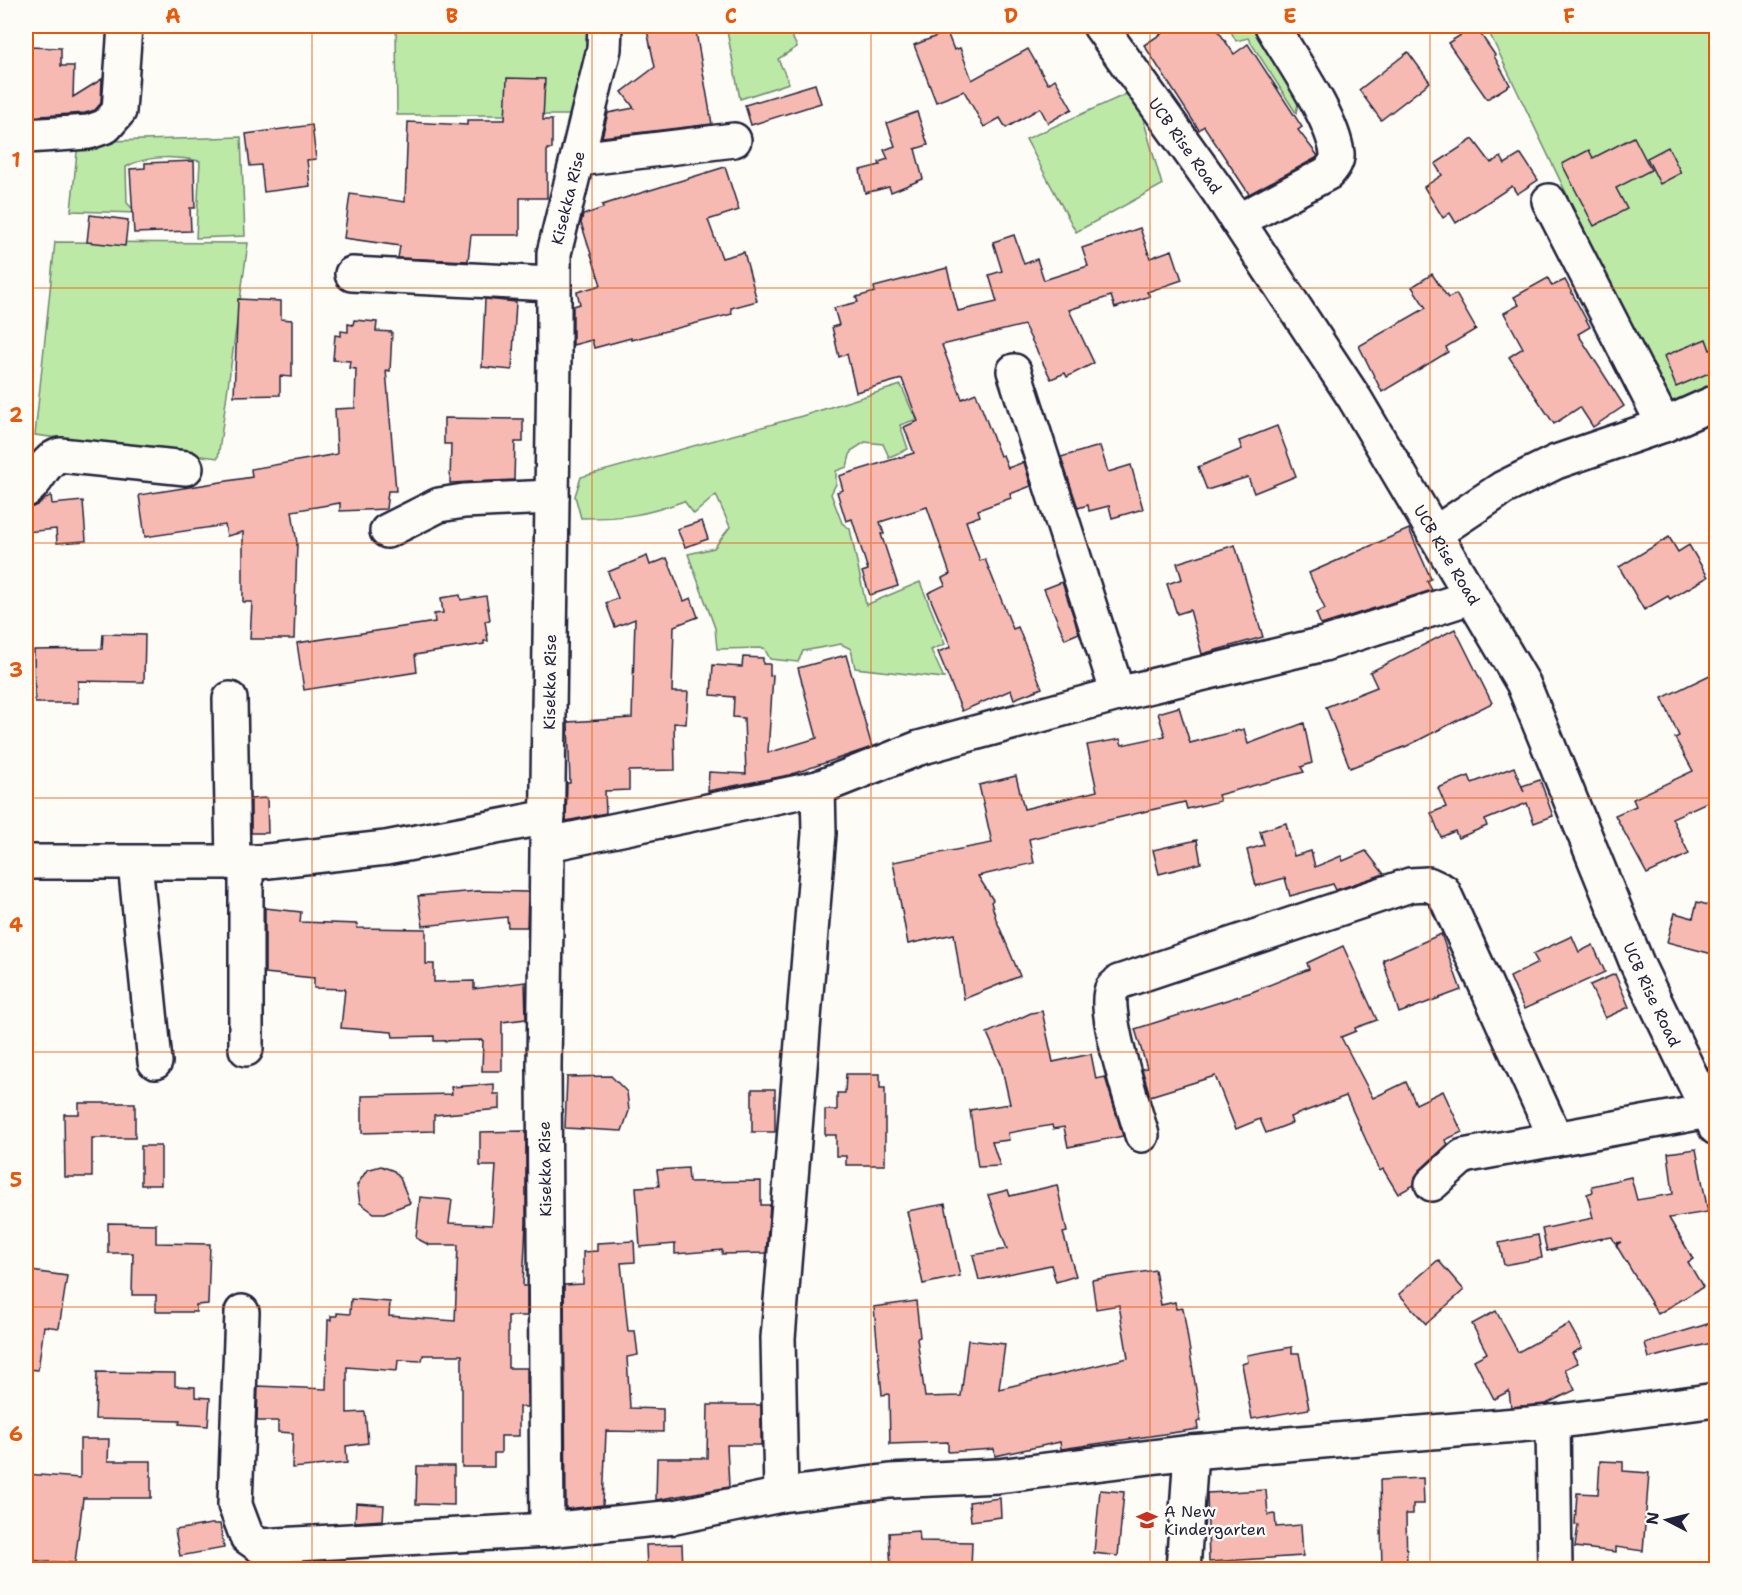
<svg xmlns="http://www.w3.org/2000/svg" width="1742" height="1595" viewBox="0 0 1742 1595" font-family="'Shantell Sans',sans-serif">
<rect width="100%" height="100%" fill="#fdfcf7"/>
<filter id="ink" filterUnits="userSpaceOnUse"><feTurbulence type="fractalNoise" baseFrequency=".0167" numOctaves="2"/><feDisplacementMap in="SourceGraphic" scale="12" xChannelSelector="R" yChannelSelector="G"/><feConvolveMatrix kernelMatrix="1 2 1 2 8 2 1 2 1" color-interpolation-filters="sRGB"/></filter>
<g filter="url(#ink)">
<g fill="#bde9a7" stroke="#708671" stroke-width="1.5">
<polygon points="396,26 594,26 577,115 397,115"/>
<polygon points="726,26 787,26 797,47 778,59 789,83 740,99"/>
<polygon points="1228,26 1286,26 1306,66 1296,113 1248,38 1236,41"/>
<polygon points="1486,26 1709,26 1716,60 1716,386 1668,405"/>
<polygon points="1135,90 1162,185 1076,232 1026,139"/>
<path d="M241 137 245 236 196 238 200 161C178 156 146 155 126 167L127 203 137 213 71 211 78 142Z"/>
<polygon points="55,242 248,243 218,458 35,435"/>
<path d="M901 385 913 413 917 412 920 418 900 425 908 449 889 457 883 444 865 442 851 451 847 467 836 471V484L831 494 842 523 850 529 866 605 920 582 945 644 931 650 944 678 855 668 851 649 841 644 803 651 798 662 770 659 764 648 717 649 715 628 688 554 714 548 730 527 716 495 694 514 684 501C643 516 624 518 581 518L575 496 581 477 802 416Z"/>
</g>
<g fill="#f6bab2" stroke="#22223b" stroke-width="1.5">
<polygon points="646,26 695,26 712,124 602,137 608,113 634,108 622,92 655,67"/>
<polygon points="1173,26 1215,26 1234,54 1248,44 1302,127 1298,130 1318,156 1316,158 1249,194 1204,126 1199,130 1144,45"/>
<polygon points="1475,26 1495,55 1494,56 1510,85 1487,99 1448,43"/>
<polygon points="947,32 954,50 960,48 972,80 1028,49 1048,84 1055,79 1072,109 1048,123 1040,108 1006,128 1000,118 984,127 964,91 936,102 914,45"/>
<polygon points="26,47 61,48 61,66 74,66 73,97 102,79 101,103 95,110 85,113 26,117"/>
<polygon points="1408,52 1430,82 1381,120 1359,90"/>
<polygon points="507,78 545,79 543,120 552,120 552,149 547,149 547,198 520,198 520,235 471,235 468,261 398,258 400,246 344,238 350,194 405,202 408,122 467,125 467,120 505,120"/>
<polygon points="815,84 821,103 751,125 745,105"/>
<polygon points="917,112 928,145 915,149 923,179 891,192 889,187 865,193 860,170 880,165 879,162 888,159 884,150 895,146 887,123"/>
<polygon points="312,125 316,159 307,160 310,186 264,192 261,165 250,166 246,134"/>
<polygon points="1634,137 1651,170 1616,188 1627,209 1594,226 1562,164 1589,150 1593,158"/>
<polygon points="1473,139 1491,163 1501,157 1505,164 1521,154 1538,180 1517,194 1512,186 1456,223 1450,213 1443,218 1424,187 1442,175 1435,164"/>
<polygon points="1668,147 1681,173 1660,184 1647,158"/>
<polygon points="194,161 195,208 190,208 191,231 134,233 130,169 145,168 145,163"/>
<polygon points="725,167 739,210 708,220 722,258 744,252 757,301 731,308 732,314 631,340 631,338 594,348 592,340 573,345 573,306 580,304 577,292 601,285 581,223 583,215 603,208 602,205"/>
<polygon points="90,215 128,220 125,246 87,242"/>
<polygon points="1140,228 1150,258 1172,250 1182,280 1147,292 1150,296 1115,308 1111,296 1069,310 1094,363 1067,377 1065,373 1051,379 1024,325 942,345 962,399 976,393 1000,456 1003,455 1008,468 1024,462 1031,486 1010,494 1011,498 978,510 980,516 966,521 980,561 985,559 1013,629 1018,627 1042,688 1014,699 1011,690 962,711 938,652 951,647 928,593 945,585 942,578 950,574 927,507 880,522 884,534 881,534 898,586 870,595 862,572 868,570 852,519 846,521 837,492 843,490 839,476 914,453 904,427 918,421 902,379 856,392 847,354 839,357 832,327 839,325 834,308 858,302 856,297 875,292 874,287 947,268 958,311 997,302 989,275 1002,271 993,242 1014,235 1024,264 1037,259 1044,280 1088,266 1082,248"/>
<polygon points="1432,274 1448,298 1456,294 1476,329 1446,347 1448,352 1382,392 1359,346 1426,308 1412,287"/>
<polygon points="1548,278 1552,286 1565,280 1590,327 1578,334 1624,406 1593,427 1580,407 1554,424 1509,357 1523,348 1504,313 1519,305 1514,297"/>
<polygon points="238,299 281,301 281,319 292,320 292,377 280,376 280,395 234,396"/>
<polygon points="485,299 516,302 512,370 482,367"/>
<polygon points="354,320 377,322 376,331 392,332 390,371 386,370 396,491 388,491 386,509 340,511 340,503 292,511 297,543 294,639 250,639 252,602 243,602 243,532 227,536 225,525 145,537 139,495 252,477 251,469 337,454 335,409 355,408 356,369 349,368 350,361 333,360 335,335 341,336 341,331 348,332 348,324 353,325"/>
<polygon points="1706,339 1710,350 1716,348 1716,370 1676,387 1664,356"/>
<polygon points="444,418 523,419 523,442 515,442 514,480 450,483 451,444 444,444"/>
<polygon points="1277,426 1296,476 1254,493 1248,477 1207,490 1198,467 1242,449 1239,441"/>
<polygon points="1100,446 1108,472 1131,465 1143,509 1112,518 1109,506 1089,511 1088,505 1078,508 1061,457"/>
<polygon points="51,495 52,504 83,501 86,541 57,543 56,529 26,532 26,508 37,505"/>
<polygon points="702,521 708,539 685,547 677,529"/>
<polygon points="1409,529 1431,579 1427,581 1432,590 1321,625 1316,613 1325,609 1309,573"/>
<polygon points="1669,537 1678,552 1689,545 1708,577 1670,599 1668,596 1644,610 1619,567"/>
<polygon points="1235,545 1263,637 1202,654 1190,610 1177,614 1167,584 1182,579 1177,563"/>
<polygon points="647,556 650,565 667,558 684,601 691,598 698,617 674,626 672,692 688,692 686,724 674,723 675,770 629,771 629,790 605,791 606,813 566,821 567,783 570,783 568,722 632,718 635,619 615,627 606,603 618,598 608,572"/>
<polygon points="1062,582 1079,633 1065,639 1044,589"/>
<polygon points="460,595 461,600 486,596 490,620 485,621 488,641 484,641 484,644 415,655 417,672 304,690 297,643 435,622 434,614 443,613 441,598"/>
<polygon points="1455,629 1492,703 1407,746 1350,768 1326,707 1377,687 1370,672"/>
<polygon points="103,634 145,635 144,682 78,681 78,703 35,703 34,650 102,649"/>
<polygon points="846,655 872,747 789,775 708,791 709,772 746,774 744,718 733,717 734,697 711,695 713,665 742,667 743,657 763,658 763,664 770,664 770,676 773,675 768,753 817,738 798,668"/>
<polygon points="1716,672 1716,798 1672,818 1689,854 1647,874 1615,815 1636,806 1633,799 1693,771 1675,738 1679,736 1662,698"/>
<polygon points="1179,707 1190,743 1244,729 1248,744 1304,723 1312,763 1301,767 1304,772 1218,795 1220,801 1187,809 1185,802 1029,839 1034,863 978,876 993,900 991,902 996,919 1020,976 964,999 954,934 908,944 893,862 992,843 979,785 1016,776 1024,809 1097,791 1087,745 1120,739 1122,745 1165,736 1158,713"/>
<polygon points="1514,767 1524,792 1522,786 1540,780 1553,816 1534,823 1527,803 1485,820 1487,826 1458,838 1455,831 1441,837 1431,813 1446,807 1438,788 1469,776 1472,783"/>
<polygon points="267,798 268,833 251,833 251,799"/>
<polygon points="1286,823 1294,856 1311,851 1315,867 1341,856 1343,861 1366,851 1384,874 1336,890 1333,884 1290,896 1285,878 1256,886 1247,850 1264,845 1260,831"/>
<polygon points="1197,840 1201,863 1159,874 1153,850"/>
<polygon points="477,891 528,892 527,927 508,927 507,917 423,926 418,896"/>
<polygon points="1697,902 1716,907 1716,955 1667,942 1675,913 1693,918"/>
<polygon points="265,908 301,912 300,922 358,924 357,928 426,929 426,964 434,964 434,982 474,981 474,989 525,982 526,1019 502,1022 502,1071 482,1071 483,1040 434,1041 434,1036 393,1037 392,1032 341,1028 345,989 314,988 314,978 265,973"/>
<polygon points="1441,934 1461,990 1399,1013 1383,960"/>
<polygon points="1572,936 1579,952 1593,945 1605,972 1524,1009 1510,977 1538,963 1533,954"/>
<polygon points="1343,946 1377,1020 1355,1028 1356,1031 1341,1037 1373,1098 1406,1082 1416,1104 1443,1091 1462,1132 1445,1140 1448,1144 1419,1171 1414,1185 1398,1194 1383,1169 1380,1171 1346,1096 1290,1117 1292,1123 1266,1133 1260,1119 1236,1129 1215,1076 1150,1096 1142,1069 1147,1068 1135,1029 1252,992 1309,969 1307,963"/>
<polygon points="1615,974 1629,1007 1605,1018 1590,985"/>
<polygon points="1042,1011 1053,1062 1091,1054 1096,1079 1105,1077 1123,1136 1068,1147 1064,1127 1053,1129 1052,1125 1008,1133 1009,1140 992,1142 1000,1166 978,1167 970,1110 1010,1104 1001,1064 987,1033 1031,1013"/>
<polygon points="846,1074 880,1074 880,1088 885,1088 885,1165 846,1165 846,1156 836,1156 836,1135 825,1135 825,1110 837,1110 837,1093 845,1093"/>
<polygon points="611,1076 627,1092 629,1111 622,1131 565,1128 567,1077"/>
<polygon points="494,1084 494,1094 500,1094 500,1109 434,1115 434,1131 362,1133 362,1096 452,1094 451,1087"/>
<rect x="752" y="1089" width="23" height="43"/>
<polygon points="79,1103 135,1103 135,1138 92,1138 92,1177 65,1177 64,1114 79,1114"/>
<polygon points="526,1131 526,1222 523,1286 527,1286 527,1316 508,1316 508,1368 527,1368 527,1407 519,1407 519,1436 501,1436 501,1453 494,1453 494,1467 462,1467 462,1355 423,1355 422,1361 398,1360 397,1371 347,1367 347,1413 365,1412 368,1443 346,1446 347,1463 292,1468 293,1433 278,1432 278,1421 257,1421 258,1386 326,1389 328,1320 331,1320 331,1316 337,1316 337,1313 350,1314 351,1299 390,1302 389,1316 455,1321 458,1245 429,1245 416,1238 420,1197 452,1200 449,1223 492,1225 496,1166 480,1166 480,1132"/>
<rect x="141" y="1146" width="20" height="39"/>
<polygon points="1696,1149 1708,1212 1669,1218 1693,1259 1688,1262 1703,1287 1658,1314 1616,1245 1621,1242 1615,1243 1612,1237 1598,1239 1547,1251 1542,1229 1593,1218 1587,1194 1593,1192 1592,1186 1631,1177 1637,1200 1673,1194 1668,1153"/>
<polygon points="381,1166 394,1171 400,1178 410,1203 384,1213 374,1213 360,1203 357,1185 367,1170"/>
<polygon points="688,1168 689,1182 761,1181 761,1205 770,1205 766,1253 722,1254 722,1250 675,1254 675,1244 640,1247 636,1187 659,1186 657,1170"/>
<polygon points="1057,1185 1067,1232 1063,1233 1076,1276 1056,1282 1051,1265 979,1280 973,1255 1007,1249 988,1195 1008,1190 1010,1196"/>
<polygon points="945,1204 960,1276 923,1284 907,1211"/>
<polygon points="108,1223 156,1224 156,1243 210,1244 208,1304 196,1305 196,1312 156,1312 156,1295 132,1295 133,1253 108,1253"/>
<polygon points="1538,1235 1542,1258 1504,1265 1499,1243"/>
<polygon points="634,1241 635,1262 621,1263 628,1331 635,1331 638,1355 627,1357 630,1408 663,1409 663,1432 606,1431 603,1505 566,1509 564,1285 583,1284 583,1252 597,1251 597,1243"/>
<polygon points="1438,1260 1464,1290 1426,1324 1399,1294"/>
<polygon points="1155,1270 1161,1305 1175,1302 1176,1309 1183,1308 1201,1421 1197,1422 1198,1429 1061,1449 1060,1442 995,1456 994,1449 948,1452 948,1442 890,1444 889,1394 882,1395 874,1307 916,1301 920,1337 917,1338 925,1397 961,1396 968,1340 1005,1344 999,1389 1128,1358 1119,1305 1096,1309 1092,1280"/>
<polygon points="31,1271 67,1276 59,1328 44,1326 38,1370 26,1369 26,1308"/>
<polygon points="1496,1311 1518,1352 1569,1324 1582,1348 1572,1353 1578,1363 1565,1369 1575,1390 1546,1404 1511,1407 1509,1391 1494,1399 1474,1360 1487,1353 1472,1324"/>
<polygon points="1711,1323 1716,1342 1649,1358 1645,1343"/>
<polygon points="1292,1347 1292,1353 1299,1353 1309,1409 1252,1419 1242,1364 1248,1362 1247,1355"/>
<polygon points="97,1372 175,1373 175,1386 195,1387 195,1397 210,1398 208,1426 179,1424 180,1421 95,1419"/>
<polygon points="708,1405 761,1405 761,1445 727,1445 729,1487 656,1500 657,1458 707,1458"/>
<polygon points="80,1439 109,1439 108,1461 151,1461 151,1498 83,1498 75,1563 26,1560 26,1474 80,1478"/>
<polygon points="1600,1461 1623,1462 1623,1471 1649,1473 1643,1551 1616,1547 1616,1552 1575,1547 1578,1525 1575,1524 1577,1493 1598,1494"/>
<polygon points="417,1466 454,1466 454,1505 416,1504"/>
<polygon points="1423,1478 1424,1504 1413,1504 1413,1514 1406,1514 1407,1569 1382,1569 1380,1480"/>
<polygon points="1100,1490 1124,1492 1118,1556 1094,1553"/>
<polygon points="1266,1490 1268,1515 1275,1514 1276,1527 1301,1525 1303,1556 1209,1562 1207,1493"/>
<polygon points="1000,1498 1001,1517 971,1521 969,1502"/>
<polygon points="356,1503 384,1505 383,1520 355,1522"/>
<polygon points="211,1524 220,1524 224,1548 180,1556 175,1530"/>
<polygon points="919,1531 920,1541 972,1542 971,1569 891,1569 889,1533"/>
<polygon points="682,1544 683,1569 647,1569 646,1545"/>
</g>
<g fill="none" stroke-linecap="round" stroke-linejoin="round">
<defs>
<g id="minor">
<path id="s1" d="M1100 26 1218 191 1355 399 1523 683 1638 966 1716 1128"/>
<polyline points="26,136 89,132 106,126 119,111 125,26"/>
<polyline points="578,159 734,140"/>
<polyline points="1549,201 1664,425"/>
<path d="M1238 221 1328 173C1333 167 1338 161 1337 153 1332 116 1291 59 1272 26"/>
<polyline points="352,274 552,284"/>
<polyline points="1014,371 1118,694"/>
<path d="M26 490C40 481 43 460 60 455L186 468"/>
<polyline points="387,531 439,505 464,501 552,497"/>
<polyline points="1434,534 1503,488 1556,462 1664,425 1716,402"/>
<polyline points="230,699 233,863"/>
<polyline points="818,788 819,833 778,1338 781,1495 890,1481 998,1476 1191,1452 1553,1422 1716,1400"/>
<polyline points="549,844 818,788 919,748 1118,694 1324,644 1471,597"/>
<polyline points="26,862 259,862 386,848 548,817"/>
<polyline points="135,863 155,1062"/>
<polyline points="246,1049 246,862"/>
<path d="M1142 1135C1135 1111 1101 1009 1112 989 1114 986 1117 985 1119 982L1410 885 1428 884 1443 891 1556 1139"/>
<polyline points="1432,1184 1463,1156 1708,1111"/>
<polyline points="242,1312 235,1505 247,1537 260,1546 547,1530 675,1517 781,1495"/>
<polyline points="1553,1422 1555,1570"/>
<path id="s2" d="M547 1530 544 1067 554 358V253L604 49 605 26"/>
<polyline points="1183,1570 1191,1452"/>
</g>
</defs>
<use href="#minor" stroke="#22223b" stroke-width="38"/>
<use href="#minor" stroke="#fdfcf7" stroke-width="33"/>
</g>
</g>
<path fill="none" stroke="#e8590c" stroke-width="1.5" stroke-opacity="0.55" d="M312 26V1570M592 26V1570M871 26V1570M1150 26V1570M1430 26V1570M26 288H1716M26 543H1716M26 798H1716M26 1052H1716M26 1307H1716"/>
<defs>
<symbol id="school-bare" viewBox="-9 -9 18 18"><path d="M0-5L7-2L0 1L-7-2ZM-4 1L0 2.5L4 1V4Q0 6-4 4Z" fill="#c8321e" stroke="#fdfcf7" stroke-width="2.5" paint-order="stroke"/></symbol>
</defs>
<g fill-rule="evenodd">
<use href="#school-bare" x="1132" y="1505" width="30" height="30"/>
</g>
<g text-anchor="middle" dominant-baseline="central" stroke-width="5" stroke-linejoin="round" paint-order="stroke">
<g font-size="16" fill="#22223b" stroke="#fdfcf7">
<text stroke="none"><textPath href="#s1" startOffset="147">UCB Rise Road</textPath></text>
<text stroke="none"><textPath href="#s2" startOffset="1334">Kisekka Rise</textPath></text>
<text stroke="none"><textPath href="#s1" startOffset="633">UCB Rise Road</textPath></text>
<text stroke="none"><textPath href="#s2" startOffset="848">Kisekka Rise</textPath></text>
<text stroke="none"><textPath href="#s1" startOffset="1119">UCB Rise Road</textPath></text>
<text transform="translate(545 1169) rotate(-91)">Kisekka Rise</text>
</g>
<g font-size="16" fill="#22223b" stroke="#fdfcf7" text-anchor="start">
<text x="1164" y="1511">A New<tspan x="1164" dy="18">Kindergarten</tspan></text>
</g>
</g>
<rect width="1742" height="1595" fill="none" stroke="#fdfcf7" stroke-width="66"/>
<g transform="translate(1667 1520) rotate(277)" stroke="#fdfcf7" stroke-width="4.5" paint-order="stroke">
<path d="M0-4.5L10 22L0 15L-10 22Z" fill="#22223b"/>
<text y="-9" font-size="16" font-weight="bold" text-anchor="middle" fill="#22223b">N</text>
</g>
<rect x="33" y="33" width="1676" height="1529" fill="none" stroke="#e8590c" stroke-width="2"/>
<g font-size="20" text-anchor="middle" font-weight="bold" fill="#e8590c">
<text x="173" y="23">A</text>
<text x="452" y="23">B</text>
<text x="731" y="23">C</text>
<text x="1011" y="23">D</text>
<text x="1290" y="23">E</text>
<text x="1569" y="23">F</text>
<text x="16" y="167">1</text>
<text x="16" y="422">2</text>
<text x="16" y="677">3</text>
<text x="16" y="932">4</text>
<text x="16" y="1187">5</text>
<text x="16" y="1441">6</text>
</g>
</svg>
